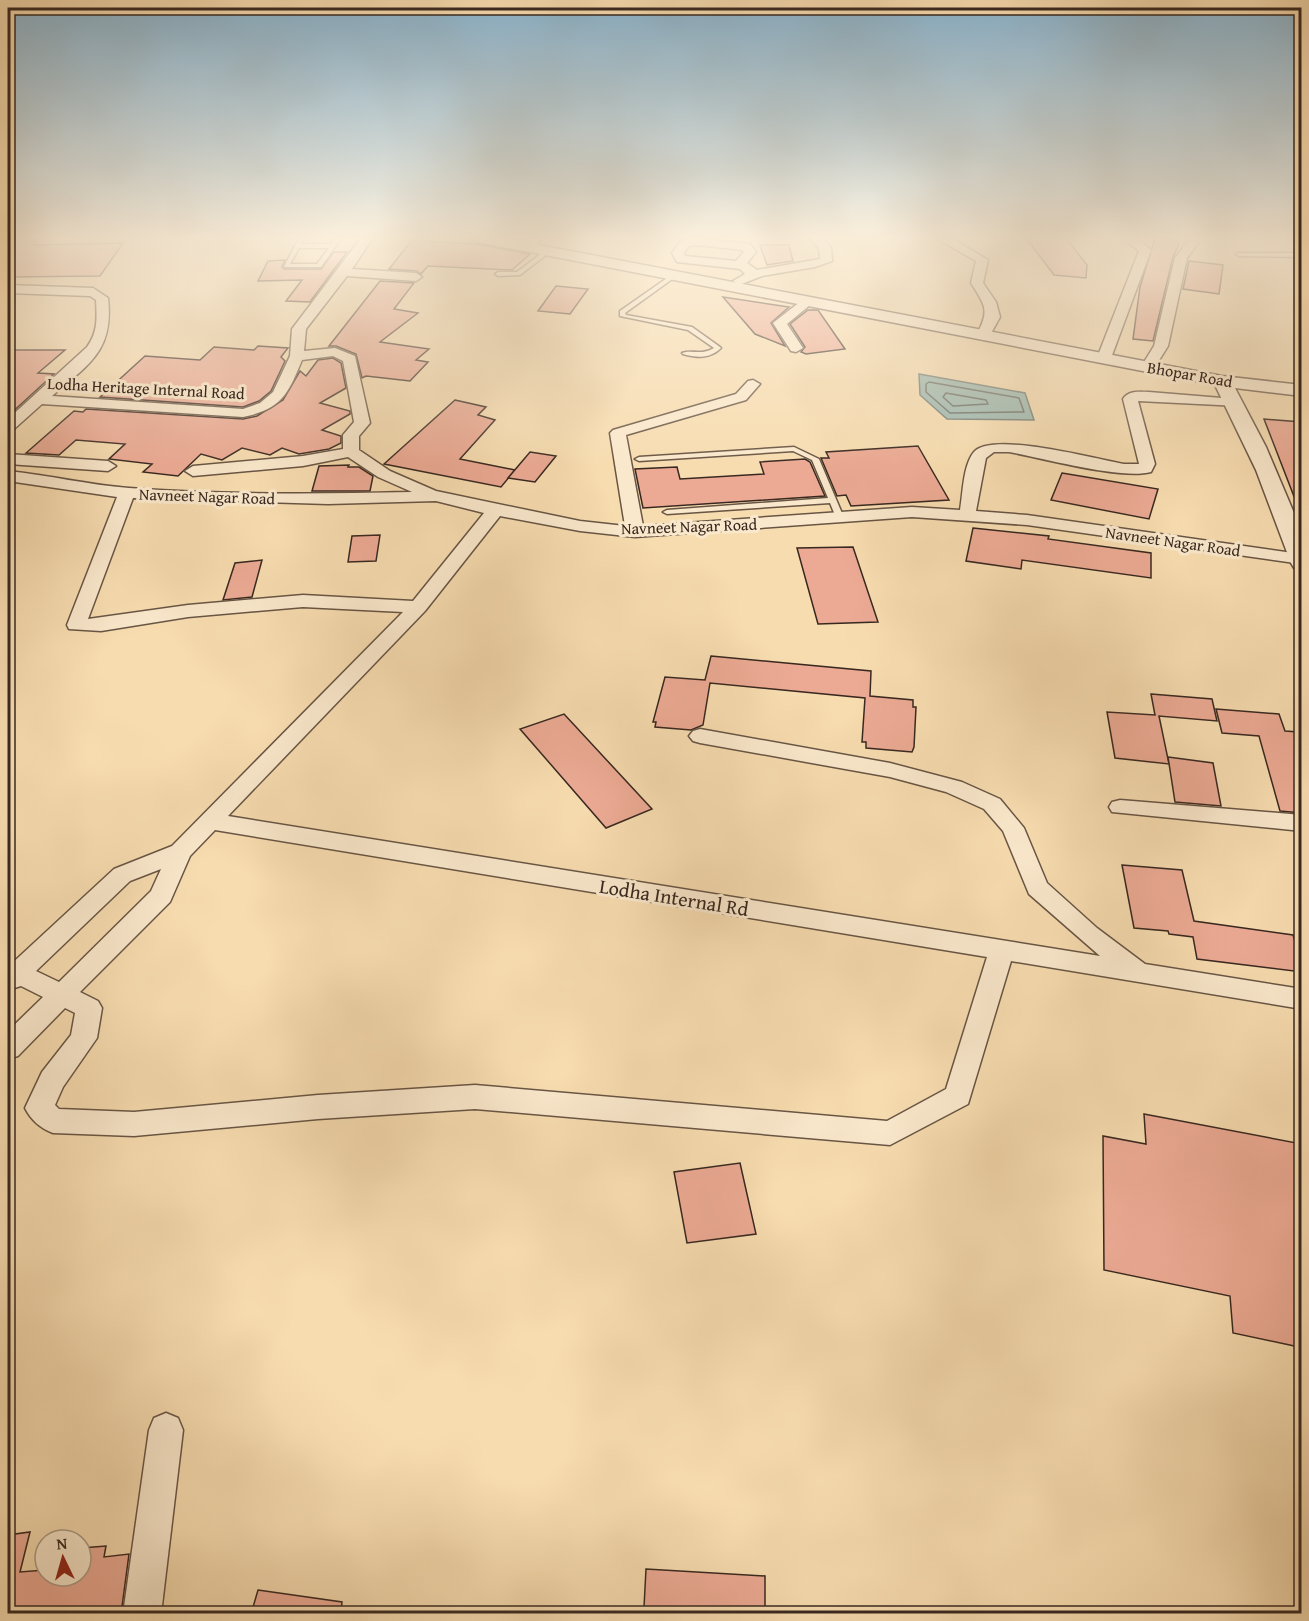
<svg xmlns="http://www.w3.org/2000/svg" width="1309" height="1621" viewBox="0 0 1309 1621" font-family="'Gentium Book Plus',serif">
<rect width="100%" height="100%" fill="#f7dcb0"/>
<filter id="stains"><feTurbulence type="fractalNoise" baseFrequency=".00333" numOctaves="4"/><feColorMatrix values="0 0 0 0 .2 0 0 0 0 .09 0 0 0 0 .02 0 0 0 .5 -.17"/></filter>
<radialGradient id="worn" r=".72"><stop offset=".6" stop-color="#630" stop-opacity="0"/><stop offset="1" stop-color="#630" stop-opacity=".3"/></radialGradient>
<polygon fill="#9ebab2" stroke="#758078" stroke-width="1.5" points="919,374 1025,393 1034,420 947,419 920,395"/>
<g fill="none" stroke-linecap="round" stroke-linejoin="round">
<g stroke="#6b7169" stroke-width="1.5">
<polygon points="929,382 1019,398 1024,412 950,413 926,392 926,384"/>
<polygon points="946,393 986,400 988,404 953,406 943,397"/>
</g>
</g>
<g fill="#ecaa94" stroke="#382820" stroke-width="1.5">
<polygon points="8,238 38,238 34,245 123,243 100,276 8,277"/>
<polygon points="1026,238 1066,238 1087,265 1086,278 1054,275"/>
<polygon points="1155,238 1177,240 1179,244 1173,257 1153,341 1133,339 1140,287"/>
<polygon points="412,240 477,244 530,254 512,270 428,266 421,274 416,271 389,269"/>
<polygon points="760,245 789,245 793,261 767,265"/>
<polygon points="334,252 347,252 310,302 286,301 302,280 258,281 268,261 285,260 282,267 284,269 321,269"/>
<polygon points="1189,261 1223,265 1219,294 1183,289"/>
<polygon points="380,281 414,283 394,309 418,313 380,342 429,349 416,360 428,362 410,381 366,376 362,378 356,354 336,346 329,346"/>
<polygon points="556,286 588,289 570,314 538,311"/>
<polygon points="723,297 789,307 771,323 785,346 755,334"/>
<polygon points="808,310 818,310 845,349 806,354 801,352 805,347 790,324"/>
<polygon points="258,346 288,348 281,357 285,361 271,391 259,401 243,407 100,397 145,356 200,360 214,347 254,350"/>
<polygon points="8,350 65,350 38,373 54,374 8,416"/>
<polygon points="333,358 341,363 346,388 320,403 350,411 350,414 322,430 341,436 341,443 329,449 299,454 282,448 270,455 242,448 222,460 201,454 178,476 143,472 152,464 109,459 125,444 76,440 59,455 26,453 74,411 83,412 86,409 243,419 257,416 283,400 300,371 306,376 318,360"/>
<polygon points="455,400 486,407 478,415 495,420 460,459 515,470 501,487 384,464"/>
<polygon points="1264,419 1302,422 1302,511 1300,512"/>
<polygon points="918,446 949,500 851,506 846,495 837,496 821,458 829,458 826,452"/>
<polygon points="530,452 556,456 535,482 508,478"/>
<polygon points="805,459 810,462 825,496 643,508 635,469 677,467 680,479 764,474 760,462"/>
<polygon points="349,465 348,467 359,467 373,476 370,491 312,491 319,466"/>
<polygon points="1062,473 1158,489 1149,519 1051,500"/>
<polygon points="973,528 1049,536 1048,539 1151,553 1151,578 1022,560 1021,569 966,561"/>
<polygon points="380,535 376,561 348,562 352,536"/>
<polygon points="853,547 878,622 818,624 797,548"/>
<polygon points="262,560 252,597 223,600 235,563"/>
<polygon points="711,656 871,671 870,696 913,700 913,707 916,707 914,747 912,752 866,748 866,742 862,742 865,698 710,683 703,725 691,730 655,727 656,722 653,722 665,677 705,680"/>
<polygon points="1151,694 1212,699 1217,721 1159,716 1169,764 1115,758 1107,712 1155,715"/>
<polygon points="1216,709 1279,714 1285,731 1299,732 1302,744 1302,813 1280,811 1259,736 1222,733"/>
<polygon points="564,714 652,809 606,828 520,729"/>
<polygon points="1168,757 1213,763 1221,806 1175,802"/>
<polygon points="1122,865 1182,870 1194,921 1293,935 1297,948 1302,949 1302,972 1197,959 1193,937 1169,934 1168,931 1134,928"/>
<polygon points="1144,1114 1302,1144 1302,1312 1295,1311 1299,1347 1233,1333 1230,1296 1104,1270 1103,1136 1146,1144"/>
<polygon points="740,1163 756,1234 687,1243 674,1172"/>
<polygon points="30,1532 20,1572 45,1570 45,1576 81,1576 81,1548 106,1546 104,1557 129,1554 121,1614 8,1614 8,1535"/>
<polygon points="646,1569 765,1576 765,1614 662,1614 662,1608 644,1607"/>
<polygon points="258,1590 342,1602 341,1614 251,1614"/>
</g>
<g fill="none" stroke-linecap="round" stroke-linejoin="round">
<defs>
<g id="service">
<path d="M299 238H305L301 244H331L335 238H341L321 267H284ZM299 248H329L317 264H290Z"/>
<polygon points="546,250 551,251 520,275 498,276 495,274 498,272 517,272"/>
<polygon points="1237,253 1302,253 1302,257 1239,256 1236,254"/>
<path d="M670 276 675 277 625 313 626 315 692 327 720 347 721 348C710 359 697 358 683 354L682 353C692 349 701 356 714 348L688 330 620 316V311Z"/>
<polygon points="794,447 819,459 844,518 843,520 837,520 830,503 667,514 663,512 667,510 828,498 812,460 793,451 639,461 635,459 639,457"/>
</g>
<g id="minor">
<path d="M361 238H373L352 269 416 273 422 277 416 281 347 276 306 329 304 351 335 348 355 356 370 423 359 436V450L390 471 436 491 580 521 625 526 610 433 613 430 736 394 748 381 753 380 760 384 746 400 626 435 643 526 912 507 960 510C963 493 963 465 974 452 992 431 1096 459 1124 464H1139L1123 399C1129 390 1139 392 1149 392L1234 399 1241 403 1239 406 1138 401 1155 464 1151 472C1121 480 1042 458 1009 452H994L986 458 976 511 1027 515 1300 554 1302 564 1027 525 912 517 635 537 580 531 500 516 425 611 228 816 1100 956 1029 894 1003 831 984 809 946 792 890 777 700 743 693 741 689 736 693 731 700 729 890 763 962 782 1000 799 1024 828 1047 883 1097 928 1145 964 1302 989V1009L1011 961 968 1104 890 1145 475 1109 318 1119 134 1136 53 1133C40 1128 31 1120 25 1108L42 1072 71 1035 75 1013 65 1008 18 1056 8 1059V1031L43 997 21 986 8 990V967L114 869 172 846 403 612 303 607 188 617 101 631 69 629 67 625 117 497 8 481V471C48 475 89 485 129 488 223 495 318 494 412 492L378 477 348 457 303 466 193 476 185 471 193 466 303 456 343 449V435L354 422 343 361 333 356 302 360C288 394 282 409 243 417L42 404 13 430 8 431V419L87 347C98 332 97 318 96 300L90 296 8 293V285L93 288 108 298C114 351 89 364 52 396L243 409 260 403 273 392 290 356 292 329ZM133 498 328 504 436 501 484 513 413 601 303 595 188 605 88 619ZM215 830 987 957 946 1089 887 1121 475 1085 318 1095 134 1112 59 1109 55 1105 63 1087 97 1038 102 1008 98 1001 80 992 170 902 190 856ZM161 869 151 891 59 982 36 971 130 881Z"/>
<polygon points="530,238 545,238 529,249 521,249 521,243"/>
<path d="M693 238 750 244 756 252 747 263 757 270 820 259 819 249 810 238H823L831 248 832 261 815 267 762 276 739 285 733 281 745 274 740 269 677 262 672 253 681 241ZM698 245 742 250 744 252 736 261 685 256 684 253 689 246Z"/>
<path d="M936 238H951L988 260 983 283 996 302 1000 317 989 337H979L977 334C990 310 985 305 971 283L976 261Z"/>
<polygon points="1122,238 1136,238 1151,250 1111,358 1104,362 1097,358 1139,251"/>
<polygon points="1190,238 1202,238 1187,258 1168,346 1153,370 1143,370 1141,367 1154,346 1175,258"/>
<polygon points="805,298 811,302 810,305 787,324 803,348 796,352 791,351 773,323"/>
<polygon points="8,454 108,461 116,466 108,471 8,464"/>
<polygon points="1120,800 1302,815 1302,831 1112,812 1109,807 1112,802"/>
<polygon points="166,1413 178,1418 183,1430 161,1614 123,1614 149,1430 154,1418"/>
</g>
<polygon id="tertiary" points="471,238 503,238 1222,376 1302,385 1302,396 1235,388 1266,447 1302,532 1302,570 1294,568 1291,563 1256,470 1215,385 478,242"/>
</defs>
<use href="#service" stroke="#685544" stroke-width="3"/>
<use href="#minor" stroke="#685544" stroke-width="3"/>
<use href="#tertiary" stroke="#685544" stroke-width="3"/>
<use href="#service" fill="#fae8cc" fill-rule="evenodd"/>
<use href="#minor" fill="#fae8cc" fill-rule="evenodd"/>
<use href="#tertiary" fill="#fae8cc" fill-rule="evenodd"/>
</g>
<linearGradient id="sky" x2="0" y2="1"><stop stop-color="#8ab6d2"/><stop offset="0.51" stop-color="#fbefdb"/><stop offset="1" stop-color="#fbefdb" stop-opacity="0"/></linearGradient>
<rect width="1309" height="465" fill="url(#sky)"/>
<g text-anchor="middle" dominant-baseline="central" stroke-width="6" stroke-linejoin="round" paint-order="stroke">
<g font-size="16" fill="#382820" stroke="#fae8cc">
<text transform="translate(1190 374) rotate(10)">Bhopar Road</text>
<text transform="translate(146 388) rotate(3)">Lodha Heritage Internal Road</text>
<text transform="translate(207 496) rotate(2)">Navneet Nagar Road</text>
<text transform="translate(689 526) rotate(-2)">Navneet Nagar Road</text>
<text transform="translate(1173 541) rotate(8)">Navneet Nagar Road</text>
</g>
<g font-size="20" fill="#382820" stroke="#fae8cc">
<text transform="translate(674 897) rotate(9)">Lodha Internal Rd</text>
</g>
</g>
<rect width="1309" height="1621" fill="none" stroke="#f7dcb0" stroke-width="30"/>
<rect x="9" y="9" width="1291" height="1603" fill="none" stroke="#382820" stroke-width="3"/>
<rect x="15" y="15" width="1279" height="1591" fill="none" stroke="#382820" stroke-width="1.5"/>
<g transform="translate(63 1558) rotate(355)"><circle r="28" fill="#fae8cc" stroke="#ac9b87" stroke-width="1.5"/>
<path d="M0-4.5L10 22L0 15L-10 22Z" fill="#8f2418"/>
<text y="-9" font-size="16" font-weight="bold" text-anchor="middle" fill="#382820">N</text>
</g>
<rect width="100%" height="100%" filter="url(#stains)"/>
<rect width="100%" height="100%" fill="url(#worn)"/>
</svg>
